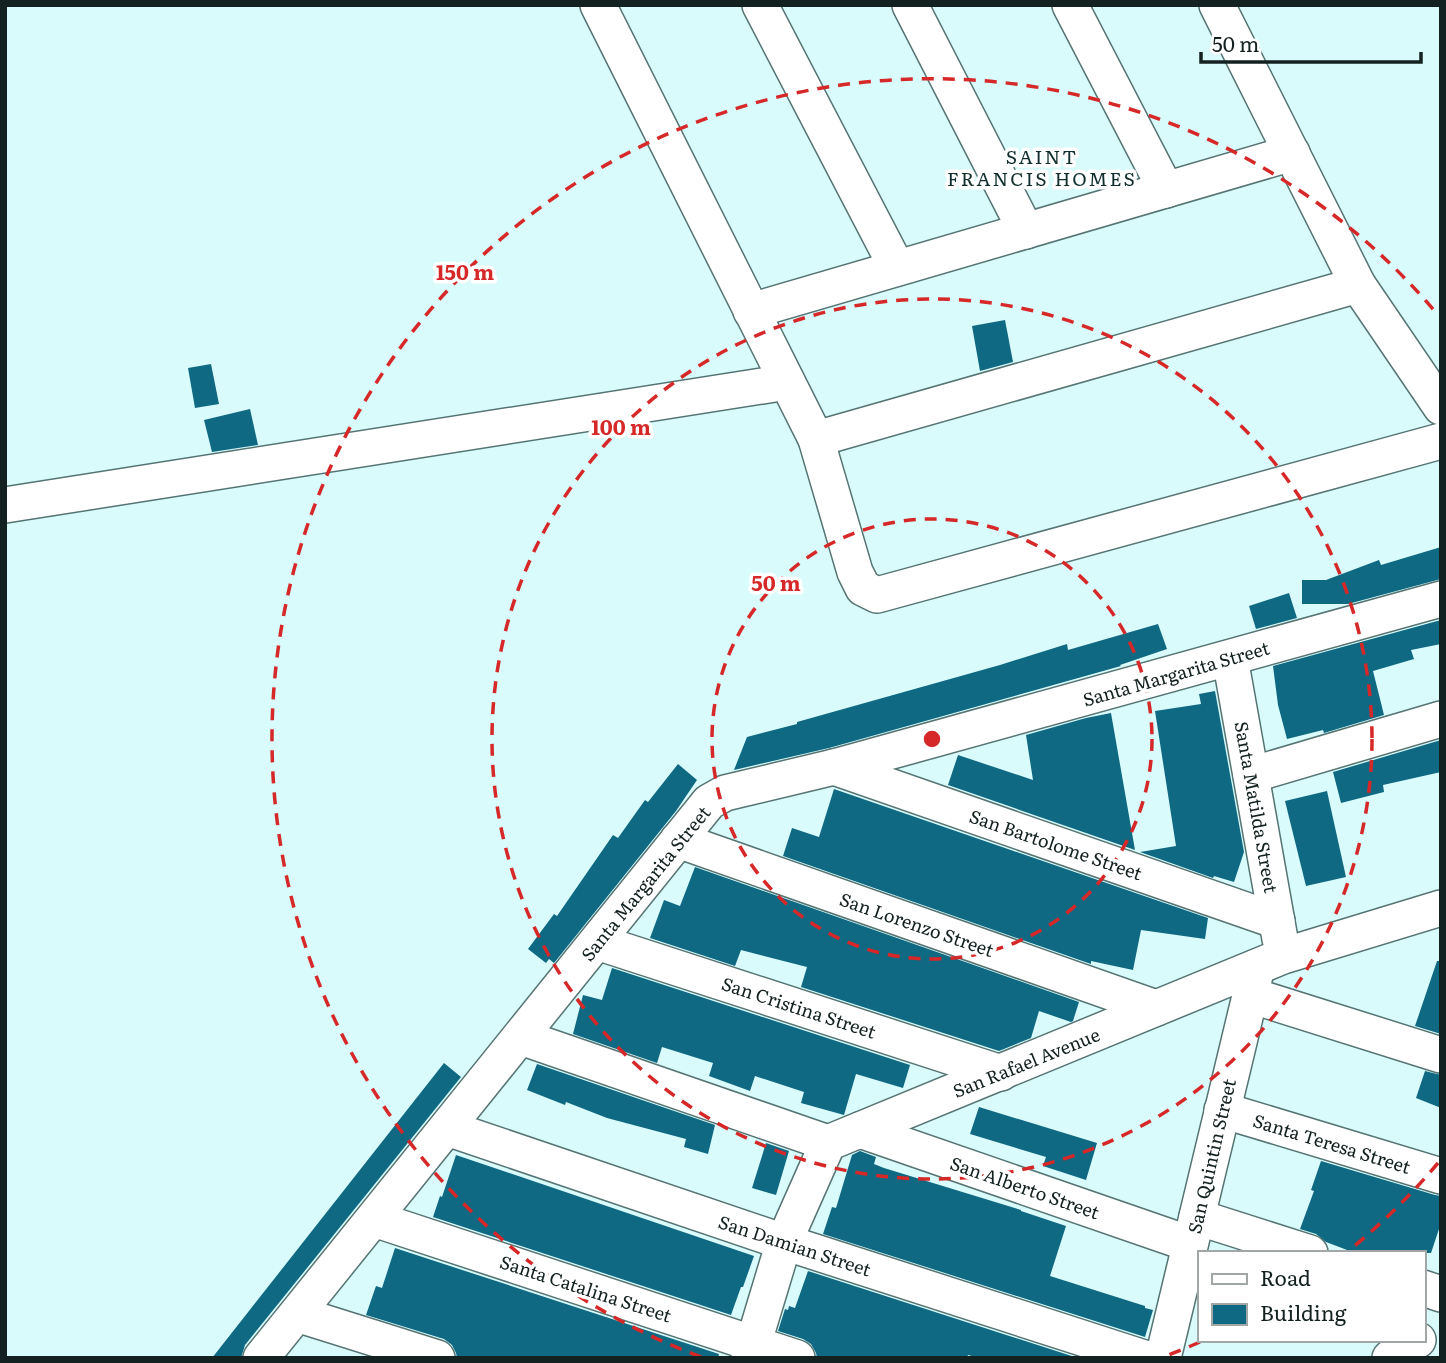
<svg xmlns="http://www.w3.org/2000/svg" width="1446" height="1363" viewBox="0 0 1446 1363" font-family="Literata,serif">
<rect width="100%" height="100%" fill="#dafbfb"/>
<g fill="#0f6982">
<polygon points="1005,320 1013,362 980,371 972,326"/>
<polygon points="211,364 219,404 195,408 188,368"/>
<polygon points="250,409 258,445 212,452 204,420"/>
<polygon points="1441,547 1441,579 1348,604 1302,604 1302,580 1326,580 1379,560 1381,565"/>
<polygon points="1289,593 1297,618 1256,629 1249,606"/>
<polygon points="1441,620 1441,644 1411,650 1414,659 1373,671 1384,715 1324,733 1323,730 1287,739 1278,705 1273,666"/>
<polygon points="1158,624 1167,649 1120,665 1121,666 829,748 734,770 747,737 797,724 797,722 1000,665 1067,644 1068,650"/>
<polygon points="1215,691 1244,852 1234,882 1214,876 1213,878 1140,852 1176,846 1155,711 1201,704 1199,694"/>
<polygon points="1111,713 1135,850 948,785 958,755 1033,780 1026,735 1086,718"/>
<polygon points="1441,740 1441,772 1383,785 1384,792 1341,803 1333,772"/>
<polygon points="678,764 697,780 676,811 554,963 549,959 546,963 528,949 554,914 557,916 613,835 618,838 645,800 648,802"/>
<polygon points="834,789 1208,918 1205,939 1141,930 1133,970 1091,961 1091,964 783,856 792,828 819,837"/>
<polygon points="1327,791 1346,877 1306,886 1285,801"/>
<polygon points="695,867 1079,1002 1073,1021 1071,1022 1039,1011 1031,1038 999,1051 801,987 807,967 741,950 735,966 650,938 664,900 680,906"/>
<polygon points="1437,961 1441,961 1441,1034 1415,1026"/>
<polygon points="612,968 910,1065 903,1088 856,1074 844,1115 801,1103 804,1092 755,1076 750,1091 709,1076 713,1063 662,1047 657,1063 573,1034 583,995 602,1000"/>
<polygon points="444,1063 461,1077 245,1345 241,1358 212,1358"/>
<polygon points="537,1064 715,1125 708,1154 684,1147 686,1139 607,1118 566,1102 565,1105 527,1090"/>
<polygon points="1425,1071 1441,1075 1441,1108 1416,1098"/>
<polygon points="979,1107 1097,1143 1086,1180 1043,1166 1046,1157 970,1134"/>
<polygon points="766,1143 789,1151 776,1195 752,1188"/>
<polygon points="860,1151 876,1157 874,1164 884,1168 1021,1210 1021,1211 1066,1226 1050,1276 1145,1306 1145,1308 1153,1310 1145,1337 823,1234 832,1207 836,1208 852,1155"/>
<polygon points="456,1155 754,1256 743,1287 741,1287 731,1315 433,1217 440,1196 442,1197"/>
<polygon points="1321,1161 1435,1195 1441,1196 1441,1223 1431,1253 1355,1253 1326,1242 1316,1234 1300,1229 1314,1191 1311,1190"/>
<polygon points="395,1248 719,1354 718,1358 457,1358 456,1353 452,1345 444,1339 366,1315 376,1286 382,1288"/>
<polygon points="808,1271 1078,1358 979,1358 968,1355 967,1358 817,1358 816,1353 811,1344 803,1339 778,1331 785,1309 788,1310 789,1306 795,1308"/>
</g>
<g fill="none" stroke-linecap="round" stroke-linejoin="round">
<defs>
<g id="minor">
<polyline points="598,5 816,439 855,572 863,588 877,595 1441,441"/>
<polyline points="760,5 897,268"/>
<polyline points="910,5 1026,231"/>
<polyline points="1070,5 1166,190"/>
<polyline points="1217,5 1358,285 1441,407"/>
<polyline points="751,311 1292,153"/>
<polyline points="816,439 1358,285"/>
<polyline points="5,505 787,382"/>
<polyline points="1230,658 1280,939"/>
<polyline points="834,767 1277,921"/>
<polyline points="1251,775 1441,719"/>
<polyline points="678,840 1156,1008"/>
<polyline points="597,942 1001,1073"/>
<polyline points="1250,995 1441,1055"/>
<polyline points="521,1037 828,1143"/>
<polyline points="1222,1110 1441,1176"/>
<polyline points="447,1128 784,1242 1144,1358"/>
<polyline points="860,1130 1190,1244"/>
<polyline points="1197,1217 1310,1253"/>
<polyline points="374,1219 797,1358"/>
<polyline points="1423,1288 1441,1294"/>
<polyline points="297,1314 437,1358"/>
<polyline points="261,1358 709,802 725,793 834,767 1441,599"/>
<polyline points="749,1358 784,1242 828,1143 1283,956 1441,908"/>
<polyline points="1163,1358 1257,967"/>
<polyline points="1390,1358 1418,1340"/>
</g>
</defs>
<use href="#minor" stroke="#567474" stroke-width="38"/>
<use href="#minor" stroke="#fff" stroke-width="35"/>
</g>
<g fill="none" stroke="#d62828" stroke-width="3.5" stroke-dasharray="12 9">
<circle cx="932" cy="739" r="220"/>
<circle cx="932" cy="739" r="440"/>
<path d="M1438 1163A660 660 0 0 1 1347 1252M1200 1342A660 660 0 0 1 1163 1357M701 1357A660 660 0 1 1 1438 315"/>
</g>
<g text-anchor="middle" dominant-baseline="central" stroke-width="7" stroke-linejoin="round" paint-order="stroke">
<g font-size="18" fill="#142121" stroke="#fff">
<text transform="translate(1176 673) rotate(-16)">Santa Margarita Street</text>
<text transform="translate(1257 807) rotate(80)">Santa Matilda Street</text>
<text transform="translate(1056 844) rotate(19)">San Bartolome Street</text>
<text transform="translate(645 883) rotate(-51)">Santa Margarita Street</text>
<text transform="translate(917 924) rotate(19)">San Lorenzo Street</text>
<text transform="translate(799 1007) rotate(18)">San Cristina Street</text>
<text transform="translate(1026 1062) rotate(-22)">San Rafael Avenue</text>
<text transform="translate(1332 1143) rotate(17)">Santa Teresa Street</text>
<text transform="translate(1211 1156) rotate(-77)">San Quintin Street</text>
<text transform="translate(1025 1187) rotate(19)">San Alberto Street</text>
<text transform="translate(795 1245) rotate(18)">San Damian Street</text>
<text transform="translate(586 1288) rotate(18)">Santa Catalina Street</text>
</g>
<g font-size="19" letter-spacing="2" fill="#122f2f" stroke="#fff">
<text x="1042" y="156">SAINT<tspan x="1042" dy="22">FRANCIS HOMES</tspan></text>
</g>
</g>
<circle cx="932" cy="739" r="10" fill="#d62828" stroke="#fff" stroke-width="3.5"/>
<g font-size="21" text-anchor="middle" font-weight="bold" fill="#d62828" stroke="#fff" stroke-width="7" stroke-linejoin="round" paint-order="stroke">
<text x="465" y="280">150 m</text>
<text x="621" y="435">100 m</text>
<text x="776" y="591">50 m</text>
</g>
<rect width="1446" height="1363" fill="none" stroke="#142121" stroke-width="14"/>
<rect x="1198" y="1251" width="228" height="91" fill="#ffffff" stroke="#a1a6a6" stroke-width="2"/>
<rect x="1212" y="1274" width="35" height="10" fill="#ffffff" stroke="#a1a6a6" stroke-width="2"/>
<text x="1260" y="1286" font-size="21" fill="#142121">Road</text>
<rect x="1212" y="1304" width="35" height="21" fill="#0f6982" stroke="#a1a6a6" stroke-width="2"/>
<text x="1260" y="1321" font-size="21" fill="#142121">Building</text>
<path d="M1201 52v10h220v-10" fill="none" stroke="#142121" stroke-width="3.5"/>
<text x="1212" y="52" font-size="21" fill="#142121" stroke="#ffffff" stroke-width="5" paint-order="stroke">50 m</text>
</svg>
